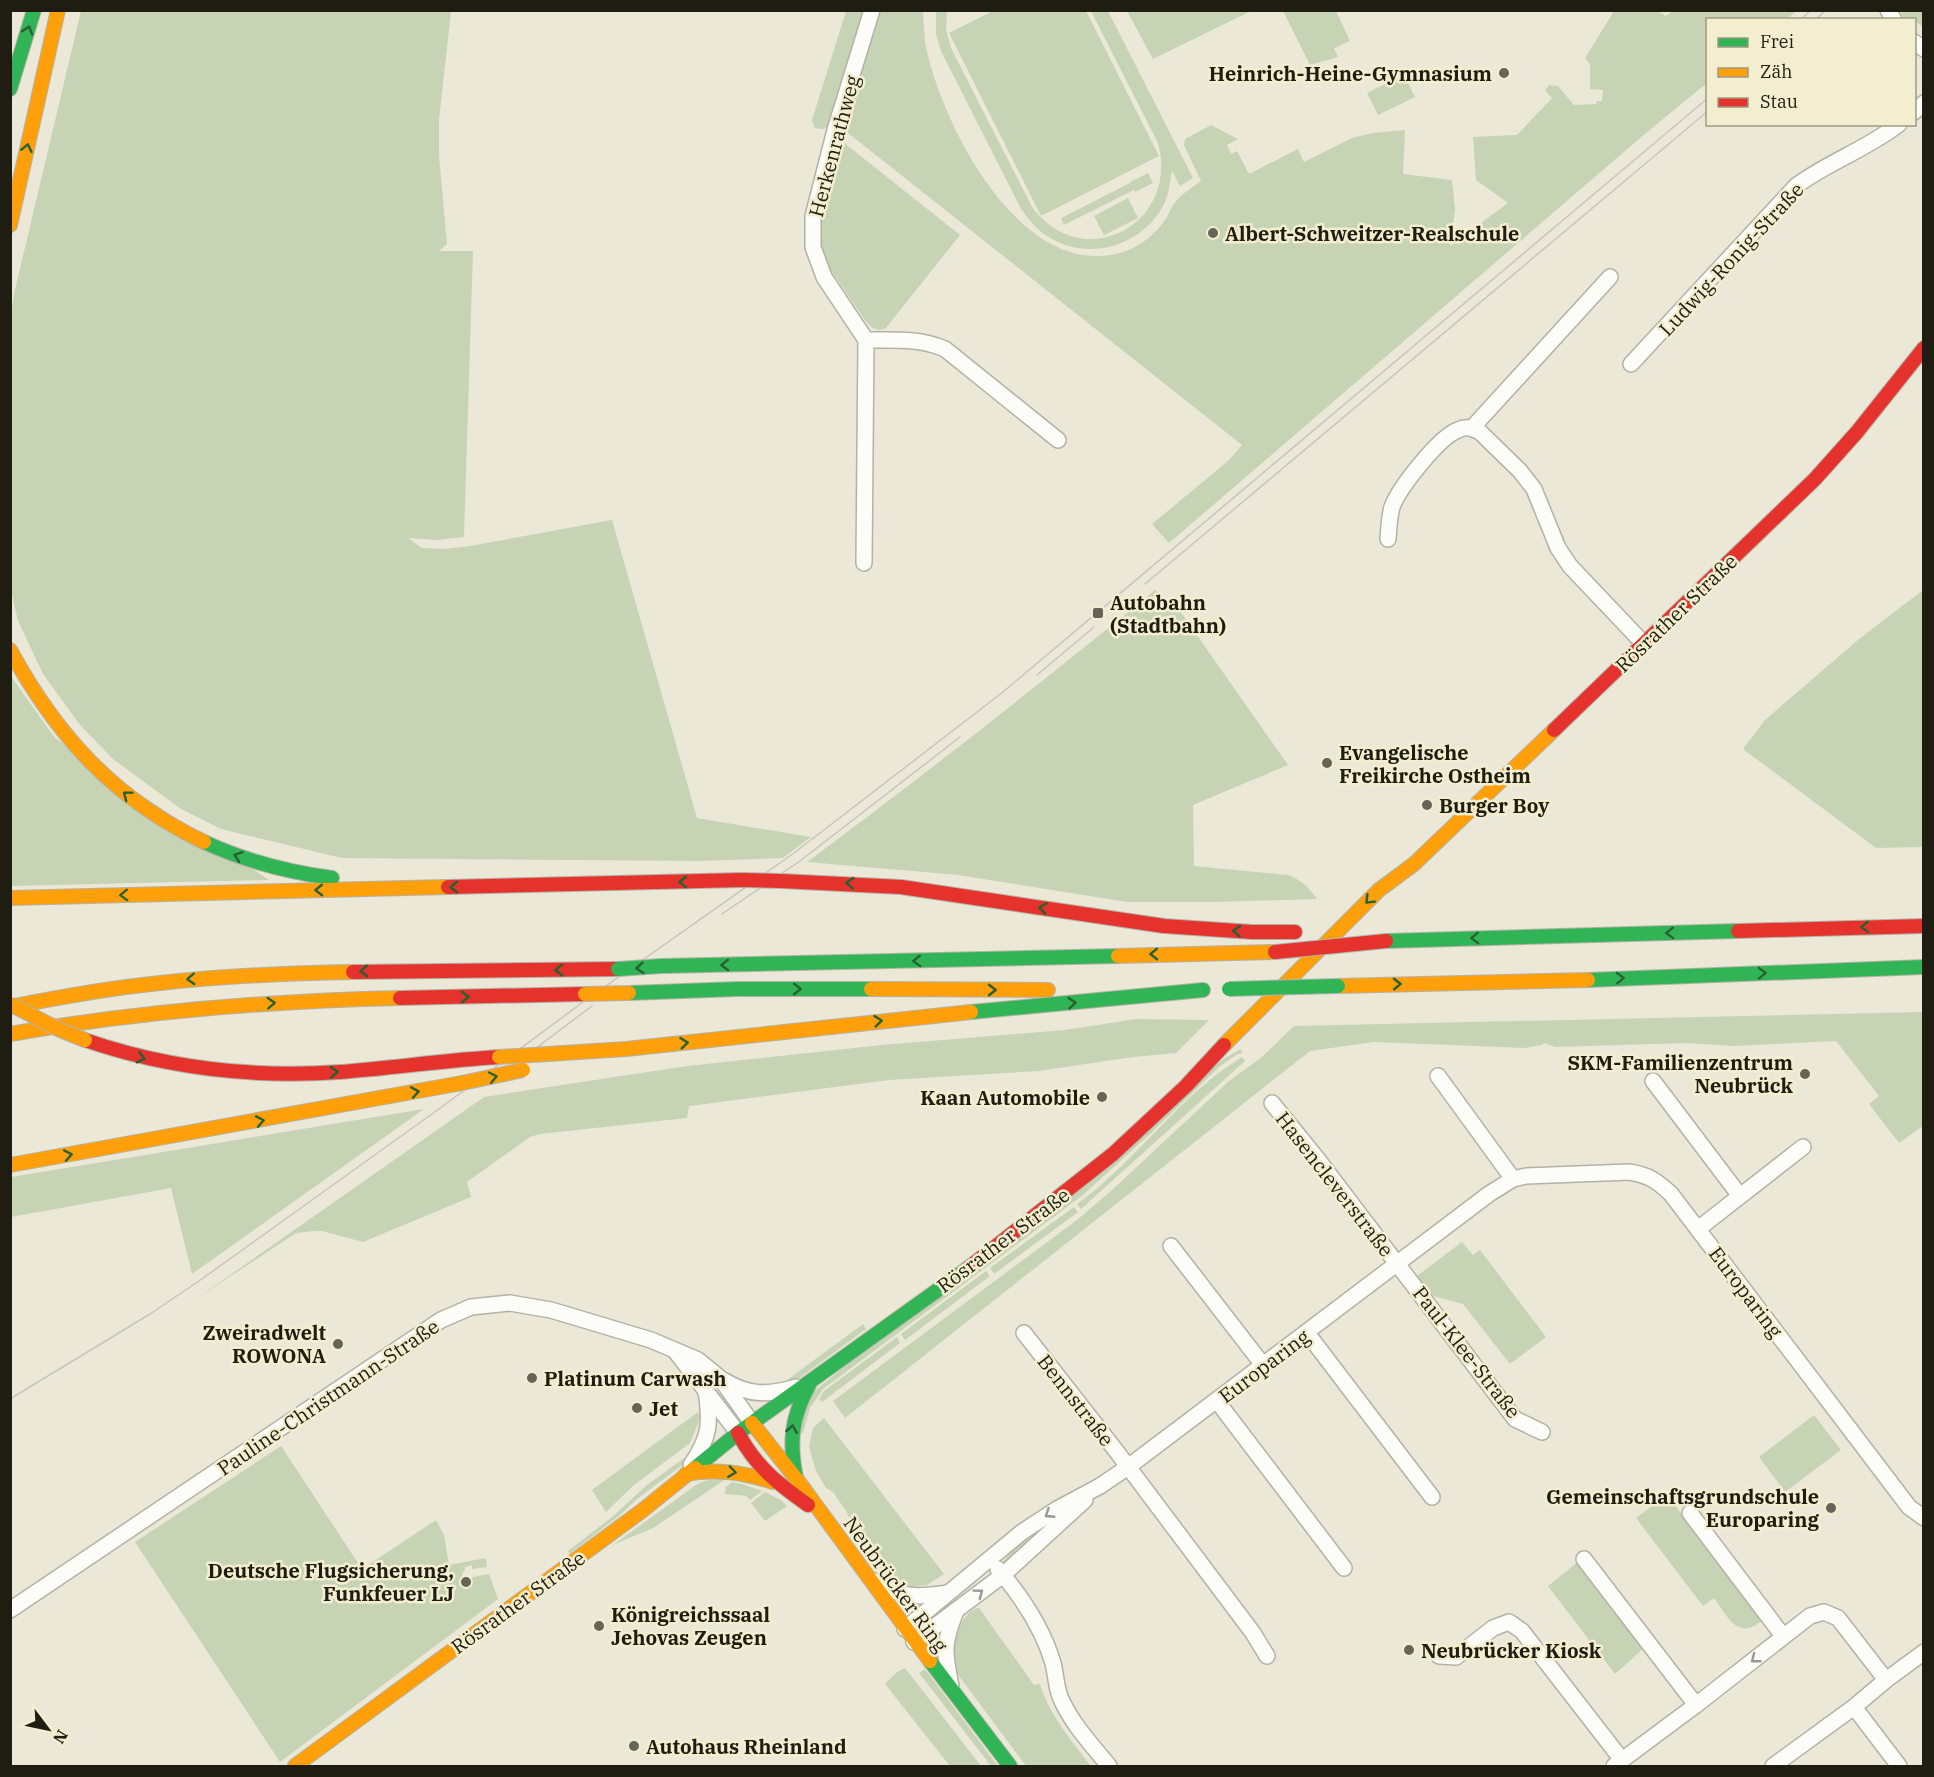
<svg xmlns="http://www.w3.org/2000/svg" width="1934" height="1777" viewBox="0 0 1934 1777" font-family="'IBM Plex Serif',serif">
<rect width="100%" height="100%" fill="#ebe8d7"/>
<g fill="#c6d4b5">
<path d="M1674 10 1797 11 1786 19 1708 20 1707 83 1646 133 1169 543 1152 524 1228 461 1242 445 843 129 880 11H923C924 26 924 41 928 56 947 132 1020 275 1116 254 1137 249 1156 235 1167 217 1169 213 1171 208 1173 205 1180 195 1191 188 1201 181L1184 145 1185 139 1211 125 1238 139 1227 145 1231 154 1237 151 1249 174 1298 149 1304 162 1352 138 1373 133 1405 130 1403 174 1452 180 1455 210 1450 246 1508 203 1476 180 1473 137 1517 135 1552 98 1545 90 1549 85 1558 86 1574 105 1596 104 1597 101H1602L1603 90 1590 89V64L1585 58 1614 11H1657L1666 16Z"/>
<polygon points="81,11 451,11 439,119 439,156 447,244 439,251 473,251 464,537 435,540 408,538 422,548 445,549 470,546 612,520 697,818 811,837 783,858 701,861 342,858 221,829 181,809 113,759 80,725 43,674 18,621 11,590 10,322 14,294"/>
<polygon points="846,11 868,11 829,127 822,129 815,128 812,120"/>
<path d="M936 11H947L946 29 951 48 1032 207C1083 276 1180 224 1158 143L1091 11H1108L1193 178 1180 186 1172 171C1170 181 1169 193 1165 202 1145 245 1090 262 1050 238 1038 231 1029 220 1021 209L941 51 936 34Z"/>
<polygon points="993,11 1086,11 1159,156 1041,216 949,33"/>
<polygon points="1127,11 1251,11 1153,59"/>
<polygon points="1283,11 1336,11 1350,41 1334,48 1338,57 1310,65"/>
<polygon points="1901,11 1921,11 1923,12 1923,27 1914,20 1903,19"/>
<polygon points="1404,75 1415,97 1378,115 1367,93"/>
<path d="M843 142 960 235 885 329C877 331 873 329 867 323L827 265 821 254 819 240 820 212 837 145Z"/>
<polygon points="1148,173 1153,183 1135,192 1134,190 1064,225 1061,218 1130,183 1130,182"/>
<polygon points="1128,198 1138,218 1104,235 1094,216"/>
<path d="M1155 590 1180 611 1288 765 1193 805 1194 866 1288 875C1302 880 1308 887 1317 899L1215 902H1127L958 875 807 862C926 774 1041 683 1155 590Z"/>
<polygon points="1923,590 1923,847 1876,848 1743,749 1765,720 1859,639"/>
<polygon points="10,675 55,738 269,880 11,886"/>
<polygon points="1923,1012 1923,1126 1899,1143 1869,1104 1879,1096 1836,1041 1734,1046 1687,1043 1555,1047 1544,1043 1542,1045 1524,1048 1374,1042 1310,1051 845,1418 833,1401 1077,1220 1112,1190 1229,1081 1262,1057 1294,1026"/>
<polygon points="1136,1019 1209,1020 1176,1053 1133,1057 1038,1071 889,1080 689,1106 687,1118 540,1134 530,1137 467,1182 471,1197 363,1242 322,1231 313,1231 296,1233 196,1299 484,1097 687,1066 882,1045 1065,1030"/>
<polygon points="1241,1049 1242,1053 1236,1055 1219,1067 1150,1134 1083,1195 823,1389 810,1408 803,1433 794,1432 812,1393 1225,1058"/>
<path d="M1242 1057 1245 1061 1081 1209 1077 1204C1137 1161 1179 1095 1242 1057Z"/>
<polygon points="424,1109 192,1274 171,1188 11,1217 11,1177"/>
<polygon points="1074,1207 1078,1212 994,1274 990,1268"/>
<polygon points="1462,1242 1473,1255 1480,1250 1546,1337 1510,1364 1463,1304 1433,1296 1417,1276"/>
<polygon points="986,1271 990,1276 905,1340 901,1334"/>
<polygon points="863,1324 866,1329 798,1379 779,1386"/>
<polygon points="897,1337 900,1343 822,1402 819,1399 824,1391"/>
<polygon points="698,1412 700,1419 690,1443 634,1485 606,1512 592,1490"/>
<polygon points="1814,1415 1841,1450 1785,1492 1759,1457"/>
<polygon points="824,1418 944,1574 927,1585 911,1587 892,1578 856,1530 846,1511 833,1492 826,1488 816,1471 809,1447 813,1428"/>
<polygon points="281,1446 362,1569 436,1520 444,1535 449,1565 486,1558 487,1567 472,1569 472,1565 465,1567 465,1570 462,1573 465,1586 469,1586 468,1578 489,1574 498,1599 280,1762 135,1542"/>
<polygon points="694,1451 681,1466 637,1499 619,1516 569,1554 568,1551 612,1517 647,1485"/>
<polygon points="729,1477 653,1528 615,1544 602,1553 696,1485 704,1481"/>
<polygon points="732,1482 742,1484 762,1491 750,1500 746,1496 725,1494 726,1487"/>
<polygon points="765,1492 781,1500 787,1506 765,1521 751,1503"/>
<path d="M1667 1495 1763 1620C1737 1641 1729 1618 1714 1598L1703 1606 1636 1518Z"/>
<polygon points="1051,1521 1004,1564 1002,1563 1019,1542"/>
<polygon points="1579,1561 1644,1648 1615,1674 1548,1586"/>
<path d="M976 1608H979L1034 1685 1040 1684C1050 1716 1071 1740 1091 1766H1026L956 1672 951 1654 954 1653C955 1637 960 1616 976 1608Z"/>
<polygon points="905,1668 981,1766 950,1766 885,1684 897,1672"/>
<polygon points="925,1669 998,1766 991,1766 919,1673"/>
</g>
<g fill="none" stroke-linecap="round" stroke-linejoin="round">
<defs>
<g id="street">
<polyline points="1888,10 1894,20"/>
<polyline points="1914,42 1924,49"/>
<polyline points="1914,112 1924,103"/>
<path d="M866 340C894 340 919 338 945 349L1058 440"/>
<path d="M1631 364 1796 186C1828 162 1867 149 1899 124"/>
<polyline points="1472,428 1610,277"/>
<path d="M1388 539C1389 529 1389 517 1392 507 1399 488 1439 437 1458 430 1466 426 1472 428 1480 432L1520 471 1534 489 1558 548 1570 566 1644 644"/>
<polyline points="864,563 866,340 824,277 813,247 813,216 835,130 872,10"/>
<polyline points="1438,1076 1513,1179"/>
<polyline points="1653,1081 1740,1196"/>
<polyline points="1272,1103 1319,1161 1515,1419 1542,1432"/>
<polyline points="1698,1229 1803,1147"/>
<polyline points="1171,1246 1263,1365"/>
<polyline points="1024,1333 1117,1452 1253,1633 1267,1656"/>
<polyline points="1307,1333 1432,1497"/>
<polyline points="676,1352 738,1433"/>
<path d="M725 1381C749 1396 770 1395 796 1387"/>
<polyline points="1217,1401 1344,1568"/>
<path d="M691 1465C710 1437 711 1423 706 1391"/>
<polyline points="1690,1513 1783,1636"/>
<polyline points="1584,1559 1696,1705"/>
<path d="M998 1569C1021 1596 1043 1629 1053 1663 1056 1675 1056 1688 1061 1699 1072 1724 1092 1745 1109 1766"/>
<path d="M874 1581C904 1598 914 1598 948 1593"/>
<polyline points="10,1610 441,1320 471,1307 510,1303 551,1310 651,1340 698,1360 720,1378 752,1423"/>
<path d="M905 1629 1022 1532 1057 1509 1100 1486 1128 1467 1489 1194 1513 1179 1526 1176 1629 1172C1649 1175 1657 1181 1671 1194L1909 1507 1924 1518"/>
<polyline points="914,1642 1003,1575 1085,1500"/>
<polyline points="1439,1656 1456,1657 1493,1628 1509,1622 1522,1631 1622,1760"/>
<path d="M951 1686C944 1651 943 1644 956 1611"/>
<polyline points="1854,1707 1899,1766"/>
<polyline points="1614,1766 1696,1705 1810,1616 1824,1612 1838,1618 1886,1680"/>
<polyline points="1773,1766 1854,1707 1886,1680 1924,1652"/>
</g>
<g id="fast">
<polyline points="10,89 34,10"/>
<path d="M204 842C245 861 288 872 332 878"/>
<polyline points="1386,941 1738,931"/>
<polyline points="662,966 1118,956"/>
<polyline points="1588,980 1924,967"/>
<polyline points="629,993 738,989 871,989"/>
<polyline points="971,1012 1203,990"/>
<polyline points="695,1468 738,1433 967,1269"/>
<path d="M796 1478C789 1442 791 1418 809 1385"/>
<polyline points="930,1661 1010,1766"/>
</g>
<g id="slow">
<polyline points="10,225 58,10"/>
<path d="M10 650C57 736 114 799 204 842"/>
<polyline points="10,898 448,887"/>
<polyline points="1118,956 1275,952"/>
<polyline points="1338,986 1588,980"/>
<polyline points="871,989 1048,990"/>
<path d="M10 1007C60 997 110 988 160 983 224 976 289 973 353 972"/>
<path d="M10 1034C140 1011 267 1001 400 998"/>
<polyline points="1224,1045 1379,890 1414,864 1554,730"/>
<polyline points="548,1054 626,1049 971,1012"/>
<polyline points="10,1165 462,1083"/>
<polyline points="752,1423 798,1481 930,1661"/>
<path d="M686 1474C716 1468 744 1473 773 1482"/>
<polyline points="295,1766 643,1510 695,1468"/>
</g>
<g id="jam">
<polyline points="1554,730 1815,479 1857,432 1924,348"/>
<polyline points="781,881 901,887 1164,926 1252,932 1295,932"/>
<polyline points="448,887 742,880"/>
<polyline points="1738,931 1924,926"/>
<polyline points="353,972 618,969"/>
<polyline points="400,998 585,994"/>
<path d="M85 1040C169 1069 252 1078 340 1072 393 1068 446 1060 499 1057"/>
<polyline points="967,1269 1113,1154 1186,1086 1224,1045"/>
<path d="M738 1433C756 1467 777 1483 808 1505"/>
</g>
</defs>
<use href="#street" stroke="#b4b2a5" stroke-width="18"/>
<use href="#fast" stroke="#b4b2a5" stroke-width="16"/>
<use href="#slow" stroke="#b4b2a5" stroke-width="16"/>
<use href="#jam" stroke="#b4b2a5" stroke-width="16"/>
<use href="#street" stroke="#fcfcf9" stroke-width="15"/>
<use href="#fast" stroke="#30b455" stroke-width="14"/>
<use href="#slow" stroke="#ff9f0a" stroke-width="14"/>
<use href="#jam" stroke="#e5322d" stroke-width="14"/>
<g stroke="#c6c5c1" stroke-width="1.5">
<polyline points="1800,20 1811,10"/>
<polyline points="1815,20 1826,10"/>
<polyline points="1145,584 1708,111"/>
<polyline points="1037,675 1094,627"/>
<polyline points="722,914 800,861 960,737"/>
<polyline points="515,1064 592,1006"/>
<polyline points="10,1399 150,1314 199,1281 443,1106 579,1005 794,853 1003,692 1708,98"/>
</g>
<defs>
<g id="fast-bridge">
<polyline points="618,969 662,966"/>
<polyline points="1229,989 1338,986"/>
</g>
<g id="slow-bridge">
<polyline points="585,994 629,993"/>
<polyline points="10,1004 60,1030 85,1040"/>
<polyline points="499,1057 548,1054"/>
<polyline points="462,1083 523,1070"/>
</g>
<g id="jam-bridge">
<polyline points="742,880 781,881"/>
<polyline points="1275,952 1386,941"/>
</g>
</defs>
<use href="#fast-bridge" stroke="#b2b4b4" stroke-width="16" stroke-linecap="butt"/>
<use href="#slow-bridge" stroke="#b2b4b4" stroke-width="16" stroke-linecap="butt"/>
<use href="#jam-bridge" stroke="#b2b4b4" stroke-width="16" stroke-linecap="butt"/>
<use href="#fast-bridge" stroke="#30b455" stroke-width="14"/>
<use href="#slow-bridge" stroke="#ff9f0a" stroke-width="14"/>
<use href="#jam-bridge" stroke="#e5322d" stroke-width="14"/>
</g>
<defs><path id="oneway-chevron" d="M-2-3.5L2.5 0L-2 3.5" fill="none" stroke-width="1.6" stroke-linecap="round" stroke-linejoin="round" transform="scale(1.5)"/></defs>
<g stroke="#276130">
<use href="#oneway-chevron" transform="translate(28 30) rotate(-73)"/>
<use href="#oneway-chevron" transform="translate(27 148) rotate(-78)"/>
<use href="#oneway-chevron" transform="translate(127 795) rotate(-143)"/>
<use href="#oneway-chevron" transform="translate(238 856) rotate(-161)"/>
<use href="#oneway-chevron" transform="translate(683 882) rotate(179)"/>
<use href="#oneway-chevron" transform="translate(850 883) rotate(-177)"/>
<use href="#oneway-chevron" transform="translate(454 887) rotate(179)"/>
<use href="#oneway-chevron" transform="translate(319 890) rotate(179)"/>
<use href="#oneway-chevron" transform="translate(124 895) rotate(178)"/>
<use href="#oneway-chevron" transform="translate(1369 900) rotate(135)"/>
<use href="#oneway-chevron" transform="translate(1043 908) rotate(-171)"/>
<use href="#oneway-chevron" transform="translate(1865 927) rotate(178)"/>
<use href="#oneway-chevron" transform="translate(1237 931) rotate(-177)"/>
<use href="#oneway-chevron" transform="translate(1670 933) rotate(178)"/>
<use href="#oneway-chevron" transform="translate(1475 938) rotate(178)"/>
<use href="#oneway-chevron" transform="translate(1154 954) rotate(179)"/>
<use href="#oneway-chevron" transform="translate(917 961) rotate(178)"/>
<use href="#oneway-chevron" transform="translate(725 965) rotate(179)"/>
<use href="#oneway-chevron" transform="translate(640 968) rotate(176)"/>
<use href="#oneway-chevron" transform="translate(559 970) rotate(179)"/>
<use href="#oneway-chevron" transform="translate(364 971) rotate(179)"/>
<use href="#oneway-chevron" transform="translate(1762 973) rotate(-2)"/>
<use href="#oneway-chevron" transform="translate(1620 978) rotate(-2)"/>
<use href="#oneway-chevron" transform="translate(191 979) rotate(177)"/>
<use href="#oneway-chevron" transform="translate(1397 984) rotate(-1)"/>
<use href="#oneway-chevron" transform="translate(797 989)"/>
<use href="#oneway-chevron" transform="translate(992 990)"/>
<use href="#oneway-chevron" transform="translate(465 997) rotate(-1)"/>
<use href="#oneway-chevron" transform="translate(271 1003) rotate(-3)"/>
<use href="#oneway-chevron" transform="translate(1072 1003) rotate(-5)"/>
<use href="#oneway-chevron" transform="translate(878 1021) rotate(-6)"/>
<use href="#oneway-chevron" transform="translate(684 1043) rotate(-6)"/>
<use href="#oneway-chevron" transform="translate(141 1058) rotate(15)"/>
<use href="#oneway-chevron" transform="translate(334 1072) rotate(-3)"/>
<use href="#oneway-chevron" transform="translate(493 1077) rotate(-12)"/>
<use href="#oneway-chevron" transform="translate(415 1092) rotate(-10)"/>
<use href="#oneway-chevron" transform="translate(260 1121) rotate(-11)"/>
<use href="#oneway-chevron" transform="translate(68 1155) rotate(-10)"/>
<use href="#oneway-chevron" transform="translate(792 1429) rotate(-80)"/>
<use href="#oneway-chevron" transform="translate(732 1472) rotate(8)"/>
</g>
<g stroke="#999891">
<use href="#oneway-chevron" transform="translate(1049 1514) rotate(147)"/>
<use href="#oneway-chevron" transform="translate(979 1593) rotate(-37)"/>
<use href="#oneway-chevron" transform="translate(1755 1659) rotate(142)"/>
</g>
<g fill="#666457" stroke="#f3eecf" stroke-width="2">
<circle cx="1504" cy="73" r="6"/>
<circle cx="1213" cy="233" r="6"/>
<rect x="1092" y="607" width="12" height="12" rx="3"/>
<circle cx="1327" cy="763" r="6"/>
<circle cx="1427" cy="805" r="6"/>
<circle cx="1805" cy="1074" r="6"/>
<circle cx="1102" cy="1097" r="6"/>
<circle cx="338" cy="1344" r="6"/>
<circle cx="532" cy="1378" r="6"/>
<circle cx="637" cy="1408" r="6"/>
<circle cx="1831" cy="1508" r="6"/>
<circle cx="466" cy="1582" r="6"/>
<circle cx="599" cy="1626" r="6"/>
<circle cx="1409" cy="1650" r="6"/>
<circle cx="634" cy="1746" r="6"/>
</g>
<g text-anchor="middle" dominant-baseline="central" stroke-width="5" stroke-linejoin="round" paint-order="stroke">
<g font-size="20" font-weight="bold" fill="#1f1d12" stroke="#f3eecf" text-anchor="start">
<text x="1492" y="73" text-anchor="end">Heinrich-Heine-Gymnasium</text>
<text x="1225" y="233">Albert-Schweitzer-Realschule</text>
<text x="1110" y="602">Autobahn<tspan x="1110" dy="23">(Stadtbahn)</tspan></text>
<text x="1339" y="752">Evangelische<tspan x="1339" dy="23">Freikirche Ostheim</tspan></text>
<text x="1439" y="805">Burger Boy</text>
<text x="1793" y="1062" text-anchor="end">SKM-Familienzentrum<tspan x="1793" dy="23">Neubrück</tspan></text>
<text x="1090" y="1097" text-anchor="end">Kaan Automobile</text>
<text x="326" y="1332" text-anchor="end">Zweiradwelt<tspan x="326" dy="23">ROWONA</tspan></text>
<text x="544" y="1378">Platinum Carwash</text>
<text x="649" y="1408">Jet</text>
<text x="1819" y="1496" text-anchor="end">Gemeinschaftsgrundschule<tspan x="1819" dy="23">Europaring</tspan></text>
<text x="454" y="1570" text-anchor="end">Deutsche Flugsicherung,<tspan x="454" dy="23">Funkfeuer LJ</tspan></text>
<text x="611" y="1614">Königreichssaal<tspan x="611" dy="23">Jehovas Zeugen</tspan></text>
<text x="1421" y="1650">Neubrücker Kiosk</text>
<text x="646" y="1746">Autohaus Rheinland</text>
</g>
<g font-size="20" fill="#1f1d12" stroke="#f3eecf">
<text transform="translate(834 146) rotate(-75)">Herkenrathweg</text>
<text transform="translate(1731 259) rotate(-47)">Ludwig-Ronig-Straße</text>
<text transform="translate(1676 613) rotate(-44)">Rösrather Straße</text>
<text transform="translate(1335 1184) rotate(52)">Hasencleverstraße</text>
<text transform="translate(1003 1240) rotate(-37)">Rösrather Straße</text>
<text transform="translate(1746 1292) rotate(53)">Europaring</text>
<text transform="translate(1467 1352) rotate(52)">Paul-Klee-Straße</text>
<text transform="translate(1264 1366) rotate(-37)">Europaring</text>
<text transform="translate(328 1397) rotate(-34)">Pauline-Christmann-Straße</text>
<text transform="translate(1076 1400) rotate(52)">Bennstraße</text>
<text transform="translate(896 1584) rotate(54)">Neubrücker Ring</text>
<text transform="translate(518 1602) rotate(-36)">Rösrather Straße</text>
</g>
</g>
<rect width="1934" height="1777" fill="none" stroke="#1f1d12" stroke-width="24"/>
<rect x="1706" y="18" width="210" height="108" fill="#f3eecf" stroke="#9e9a83" stroke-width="1.5"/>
<rect x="1718" y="38" width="30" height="9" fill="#30b455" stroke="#9e9a83" stroke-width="1.5"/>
<text x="1760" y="48" font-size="18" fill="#1f1d12">Frei</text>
<rect x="1718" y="68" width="30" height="9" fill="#ff9f0a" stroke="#9e9a83" stroke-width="1.5"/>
<text x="1760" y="78" font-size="18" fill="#1f1d12">Zäh</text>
<rect x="1718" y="98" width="30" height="9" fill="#e5322d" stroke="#9e9a83" stroke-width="1.5"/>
<text x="1760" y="108" font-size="18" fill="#1f1d12">Stau</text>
<g transform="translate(48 1729) rotate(122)" stroke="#f3eecf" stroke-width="4.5" paint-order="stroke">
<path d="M0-4.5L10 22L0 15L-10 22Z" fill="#1f1d12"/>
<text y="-9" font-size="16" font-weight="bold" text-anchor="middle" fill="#1f1d12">N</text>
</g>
</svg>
